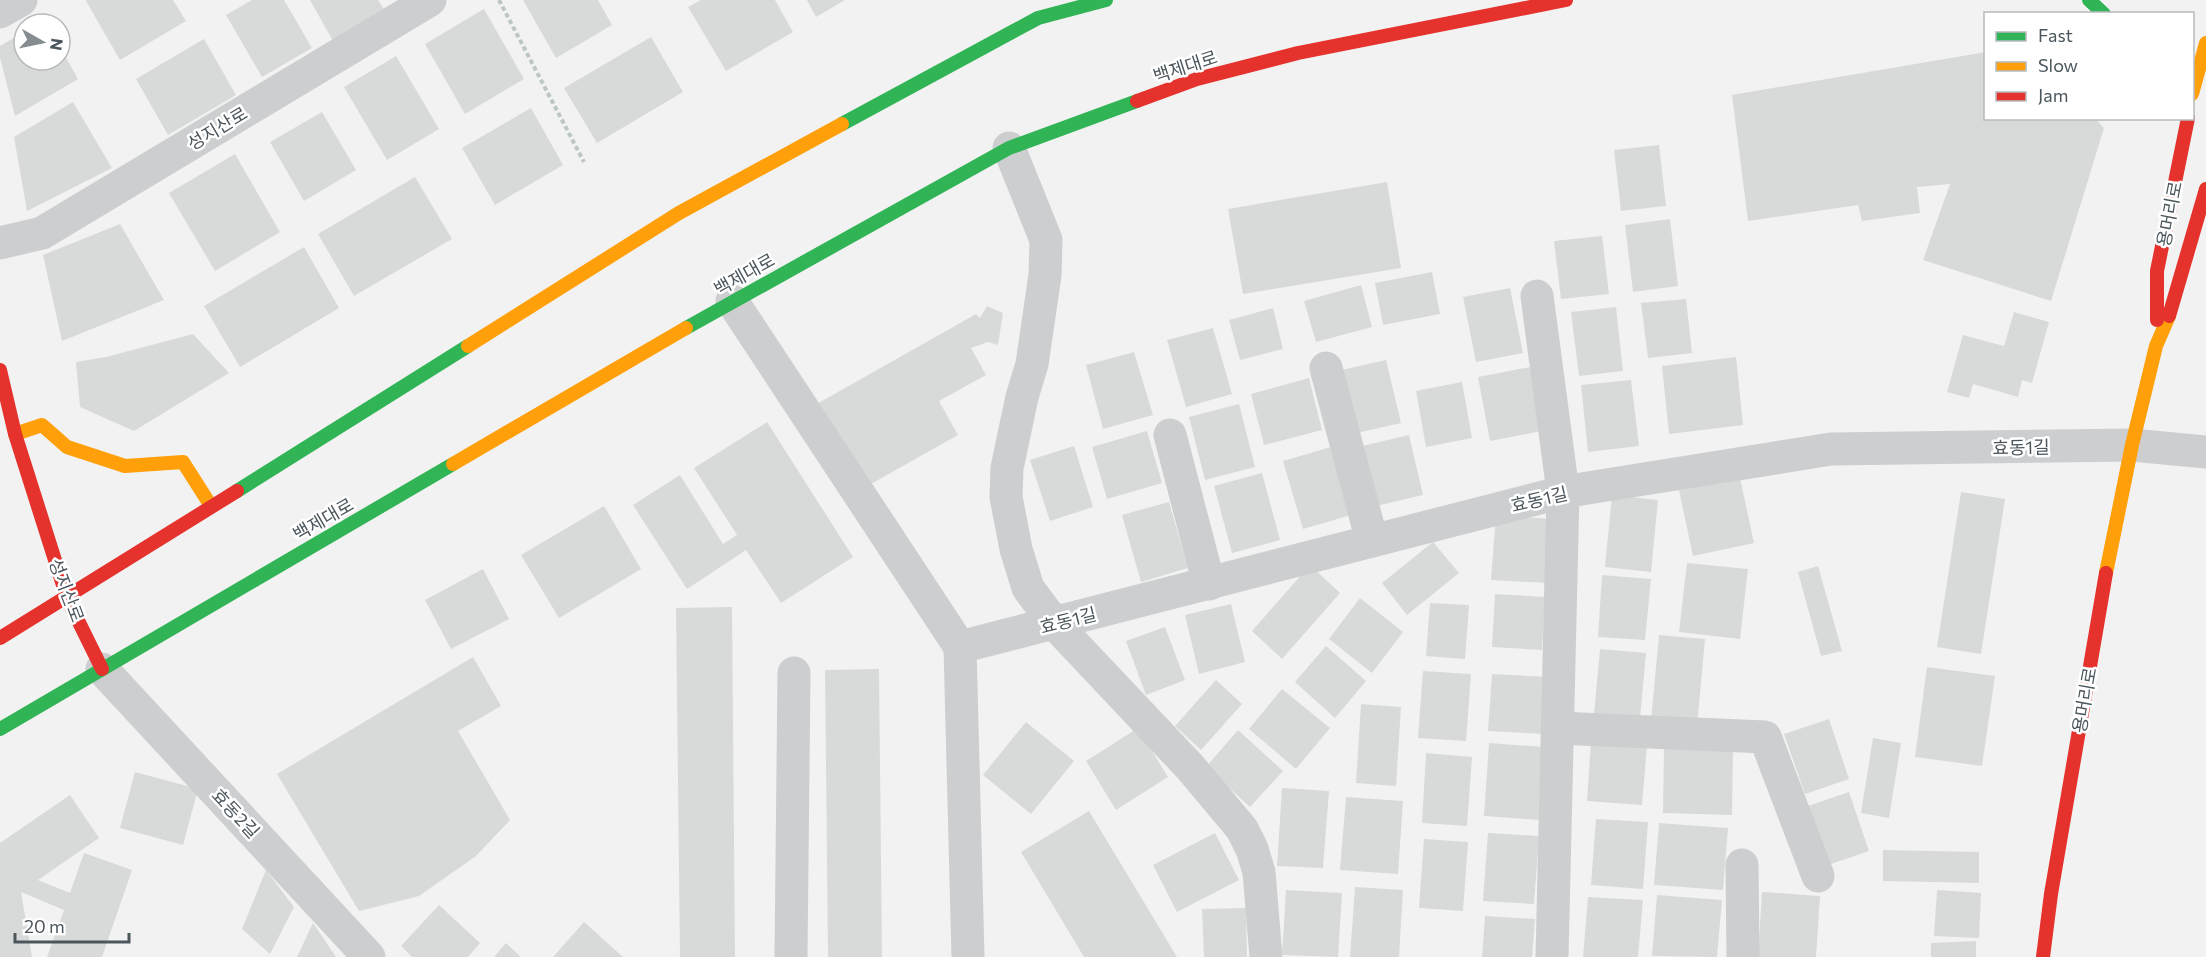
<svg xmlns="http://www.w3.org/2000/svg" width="2206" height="957" viewBox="0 0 2206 957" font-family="Commissioner,'Noto Sans KR',sans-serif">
<rect width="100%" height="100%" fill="#f2f2f2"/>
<g fill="#d8dada">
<polygon points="87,0 173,0 186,21 120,60 86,1"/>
<polygon points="252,0 284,0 312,48 262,77 226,15"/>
<polygon points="310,0 378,0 385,11 333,41"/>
<polygon points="523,0 598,0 612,25 556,58"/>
<polygon points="701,0 775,0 793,32 726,71 688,7"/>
<polygon points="807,0 845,0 816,17"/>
<polygon points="484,9 524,79 465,114 425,44"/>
<polygon points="24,32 24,60 60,60 60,47 78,79 15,116 0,58 0,46"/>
<polygon points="651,37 683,92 597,143 564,88"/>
<polygon points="204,39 236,95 168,135 136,79"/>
<polygon points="1986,52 1986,118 2095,118 2104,128 2051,301 1923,260 1950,184 1917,187 1920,213 1862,221 1858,205 1748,221 1732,95"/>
<polygon points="396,56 439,129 387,160 344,87"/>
<polygon points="73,102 112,168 27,211 14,137"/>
<polygon points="531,108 563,165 495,205 462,148"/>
<polygon points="322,112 356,170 304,201 270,142"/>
<polygon points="1659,145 1666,206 1621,211 1614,150"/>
<polygon points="235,154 280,232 215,271 169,193"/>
<polygon points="415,177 452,239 354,296 318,234"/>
<polygon points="1387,182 1401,268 1243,294 1228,209"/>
<polygon points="1670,219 1678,286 1633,292 1625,225"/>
<polygon points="120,224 164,300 62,341 43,255"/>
<polygon points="1602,236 1609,294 1561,299 1554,241"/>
<polygon points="304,247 339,308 240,367 204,306"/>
<polygon points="1432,272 1440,314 1383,325 1375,283"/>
<polygon points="1361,285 1372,327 1316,342 1304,301"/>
<polygon points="1510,288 1523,353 1476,362 1463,297"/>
<polygon points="1686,299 1692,353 1648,358 1641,303"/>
<polygon points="987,306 1003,313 998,345 988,342 971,348 986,375 939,401 958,435 862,489 815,405 976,314 980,318"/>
<polygon points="1616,307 1623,371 1579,376 1571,312"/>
<polygon points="1273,308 1283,349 1240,360 1229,320"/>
<polygon points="2014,312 2049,322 2032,383 2022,380 2018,397 1973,384 1969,398 1947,392 1963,335 2004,346"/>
<polygon points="1213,328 1232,394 1186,407 1167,340"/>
<polygon points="193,334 229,373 134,431 80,407 76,362 106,357"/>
<polygon points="1134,352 1153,415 1103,429 1086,365"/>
<polygon points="1736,357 1743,425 1669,434 1662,366"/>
<polygon points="1386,360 1401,423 1352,434 1337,371"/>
<polygon points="1530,367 1542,431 1490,441 1478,377"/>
<polygon points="1309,378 1322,430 1264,445 1251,394"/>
<polygon points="1631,380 1639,446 1588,452 1581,385"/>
<polygon points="1462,382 1472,438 1426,447 1416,391"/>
<polygon points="1239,404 1255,467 1205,480 1189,417"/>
<polygon points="767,422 853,557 781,603 746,550 687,589 633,505 680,475 723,544 737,535 694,468"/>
<polygon points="1147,431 1162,483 1107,499 1092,447"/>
<polygon points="1409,435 1423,495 1372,507 1358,447"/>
<polygon points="1074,446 1093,507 1050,521 1030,460"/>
<polygon points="1331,447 1351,515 1303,529 1283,461"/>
<polygon points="1262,473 1280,540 1232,553 1214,486"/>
<polygon points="1740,478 1754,543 1693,556 1679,490"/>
<polygon points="1961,492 2005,499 1981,654 1937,647"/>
<polygon points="1612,495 1658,500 1651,572 1605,567"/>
<polygon points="1169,502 1188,568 1141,582 1122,515"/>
<polygon points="604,506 641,569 559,618 521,555"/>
<polygon points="1496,515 1550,519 1546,583 1491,580"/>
<polygon points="1433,542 1459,573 1407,615 1382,583"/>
<polygon points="1687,563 1748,569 1740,639 1679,632"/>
<polygon points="1310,565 1340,593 1282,659 1252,631"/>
<polygon points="1818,566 1842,651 1821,656 1798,572"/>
<polygon points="483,569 509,619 451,649 425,600"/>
<polygon points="1602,575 1651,579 1645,640 1598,637"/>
<polygon points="1495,594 1545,597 1542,650 1492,647"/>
<polygon points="1360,598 1403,632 1372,673 1329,639"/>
<polygon points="1430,603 1469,605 1465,659 1426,656"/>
<polygon points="1231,604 1245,662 1199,674 1185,615"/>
<polygon points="732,607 735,957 680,957 676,608"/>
<polygon points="1165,627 1185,680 1146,695 1126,641"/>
<polygon points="1659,635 1705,639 1697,726 1651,721"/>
<polygon points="1326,646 1366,681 1335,718 1295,682"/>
<polygon points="1600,649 1646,653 1640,719 1594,714"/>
<polygon points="473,657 501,706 458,731 510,820 476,856 419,896 359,911 277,774"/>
<polygon points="1927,667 1995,676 1982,766 1915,757"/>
<polygon points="879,669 882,957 828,957 825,670"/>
<polygon points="1423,671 1471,674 1466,741 1418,738"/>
<polygon points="1492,674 1549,677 1545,734 1488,731"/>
<polygon points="1216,680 1242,704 1201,750 1175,726"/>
<polygon points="1282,689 1330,728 1296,769 1249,729"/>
<polygon points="1361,704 1401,707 1396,786 1356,783"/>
<polygon points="1829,719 1849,779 1805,794 1784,734"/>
<polygon points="1026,722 1074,761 1031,814 983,775"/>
<polygon points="1138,728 1168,777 1116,810 1086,761"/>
<polygon points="1238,730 1283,771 1250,807 1206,767"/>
<polygon points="1873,738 1901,743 1889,818 1861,813"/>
<polygon points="1591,742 1647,746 1642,805 1587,801"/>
<polygon points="1489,743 1544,747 1539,820 1484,816"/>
<polygon points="1664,747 1733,749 1732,815 1663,813"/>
<polygon points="1426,753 1472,757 1467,826 1422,823"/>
<polygon points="135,772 198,789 183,845 120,828"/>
<polygon points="1282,788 1329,791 1323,868 1277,866"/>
<polygon points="1849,792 1869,851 1828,865 1808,806"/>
<polygon points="70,795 99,838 38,880 70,893 84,853 132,870 102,957 47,957 64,910 21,892 32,957 0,957 0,843"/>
<polygon points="1346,797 1403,801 1398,874 1340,870"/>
<polygon points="1089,811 1177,957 1084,957 1021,852"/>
<polygon points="1596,819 1648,822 1643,889 1591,885"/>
<polygon points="1659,823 1728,828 1723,890 1654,885"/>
<polygon points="1215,833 1239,880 1177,912 1153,865"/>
<polygon points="1488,833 1539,836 1534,904 1483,901"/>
<polygon points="1424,839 1468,842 1463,911 1419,908"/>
<polygon points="1883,850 1979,852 1979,883 1883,881"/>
<polygon points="266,870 294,907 270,954 242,929"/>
<polygon points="1355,887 1403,890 1399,957 1350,957"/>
<polygon points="1286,890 1342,893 1338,957 1282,955"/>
<polygon points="1937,890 1981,893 1979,938 1934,936"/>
<polygon points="1762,892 1820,896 1816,957 1758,957"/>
<polygon points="1657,895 1722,900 1717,957 1652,956"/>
<polygon points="1588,897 1643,900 1638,957 1583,957"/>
<polygon points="439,905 480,943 468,957 412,957 401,946"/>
<polygon points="1246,908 1247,957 1204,957 1202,909"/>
<polygon points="1485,916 1535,919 1532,957 1482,957"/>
<polygon points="584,922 623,957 553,957"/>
<polygon points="313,923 336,957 297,957"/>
<polygon points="1976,941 1976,957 1931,957 1931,943"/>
<polygon points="506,943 521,957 494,957"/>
</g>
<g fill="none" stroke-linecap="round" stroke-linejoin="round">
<polyline stroke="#bcc6c2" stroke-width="4" stroke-dasharray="4.5 3" stroke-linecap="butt" points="499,0 584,162"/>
<g stroke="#ccced0" stroke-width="33">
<polyline points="0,12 21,0"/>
<polyline points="1009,148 1046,240 1045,275 1032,364 1022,397 1007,468 1006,497 1016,549 1028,588 1054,623 1190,767 1242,829 1252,849 1259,872 1266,957"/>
<polyline points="0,243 42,233 430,0"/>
<polyline points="1537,296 1563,492 1552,957"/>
<polyline points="732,301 960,647 968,957"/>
<polyline points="1326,368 1372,541"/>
<polyline points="1170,435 1209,584"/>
<polyline points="960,647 1563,492 1831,449 2132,445 2206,452"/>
<polyline points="102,669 369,957"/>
<polyline points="1557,728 1765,737 1818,876"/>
<polyline points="1742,865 1743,957"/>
<polyline points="791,957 794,673"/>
</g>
<g stroke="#30b455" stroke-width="14">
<polyline points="2089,0 2104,14"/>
<polyline points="842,124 1038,18 1106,0"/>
<polyline points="686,328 1009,148 1137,101"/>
<polyline points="237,491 468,346"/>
<polyline points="0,729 453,464"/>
</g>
<g stroke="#ff9f0a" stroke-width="14">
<polyline points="2192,94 2206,43"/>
<polyline points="468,346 679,213 842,124"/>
<polyline points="15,434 42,425 67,447 125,466 183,462 211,506"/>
<polyline points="453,464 686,328"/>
<polyline points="2106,573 2132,445 2156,346 2169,316"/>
</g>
<g stroke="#e5322d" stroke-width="14">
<polyline points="1137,101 1197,79 1298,53 1566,0"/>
<polyline points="2169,316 2206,189"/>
<polyline points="2157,320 2157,271 2188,118"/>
<polyline points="0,370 15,434 67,598 102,669"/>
<polyline points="0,638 237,491"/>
<polyline points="2043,957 2051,894 2106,573"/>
</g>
</g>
<g text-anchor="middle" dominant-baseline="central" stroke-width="5" stroke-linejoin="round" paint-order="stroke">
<g font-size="18" fill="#4b565d" stroke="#fff">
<text transform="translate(1185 66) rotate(-18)">백제대로</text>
<text transform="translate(217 128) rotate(-31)">성지산로</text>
<text transform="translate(2169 214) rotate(-79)">용머리로</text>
<text transform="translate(744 274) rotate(-29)">백제대로</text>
<text transform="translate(2021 447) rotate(-1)">효동1길</text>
<text transform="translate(1539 499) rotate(-13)">효동1길</text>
<text transform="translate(323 519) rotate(-30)">백제대로</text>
<text transform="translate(67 590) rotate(69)">성지산로</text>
<text transform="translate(1068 620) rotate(-14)">효동1길</text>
<text transform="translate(2084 700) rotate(-80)">용머리로</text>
<text transform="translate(236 813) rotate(47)">효동2길</text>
</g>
</g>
<rect x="1984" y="12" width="210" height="108" fill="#ffffff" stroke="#b7bbbe" stroke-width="1.5"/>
<rect x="1996" y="32" width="30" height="9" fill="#30b455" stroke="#b7bbbe" stroke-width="1.5"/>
<text x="2038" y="42" font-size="18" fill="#4b565d">Fast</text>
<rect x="1996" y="62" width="30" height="9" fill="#ff9f0a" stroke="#b7bbbe" stroke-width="1.5"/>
<text x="2038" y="72" font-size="18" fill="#4b565d">Slow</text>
<rect x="1996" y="92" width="30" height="9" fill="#e5322d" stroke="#b7bbbe" stroke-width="1.5"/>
<text x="2038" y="102" font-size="18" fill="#4b565d">Jam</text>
<g transform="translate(42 42) rotate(99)"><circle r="28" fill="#ffffff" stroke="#b7bbbe" stroke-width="1.5"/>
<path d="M0-4.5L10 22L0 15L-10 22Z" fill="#858d91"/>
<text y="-9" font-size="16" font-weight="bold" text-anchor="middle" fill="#4b565d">N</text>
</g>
<path d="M15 933v9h114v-9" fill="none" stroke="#4b565d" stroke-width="3"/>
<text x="24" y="933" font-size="18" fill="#4b565d" stroke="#ffffff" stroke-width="4.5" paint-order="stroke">20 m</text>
</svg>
